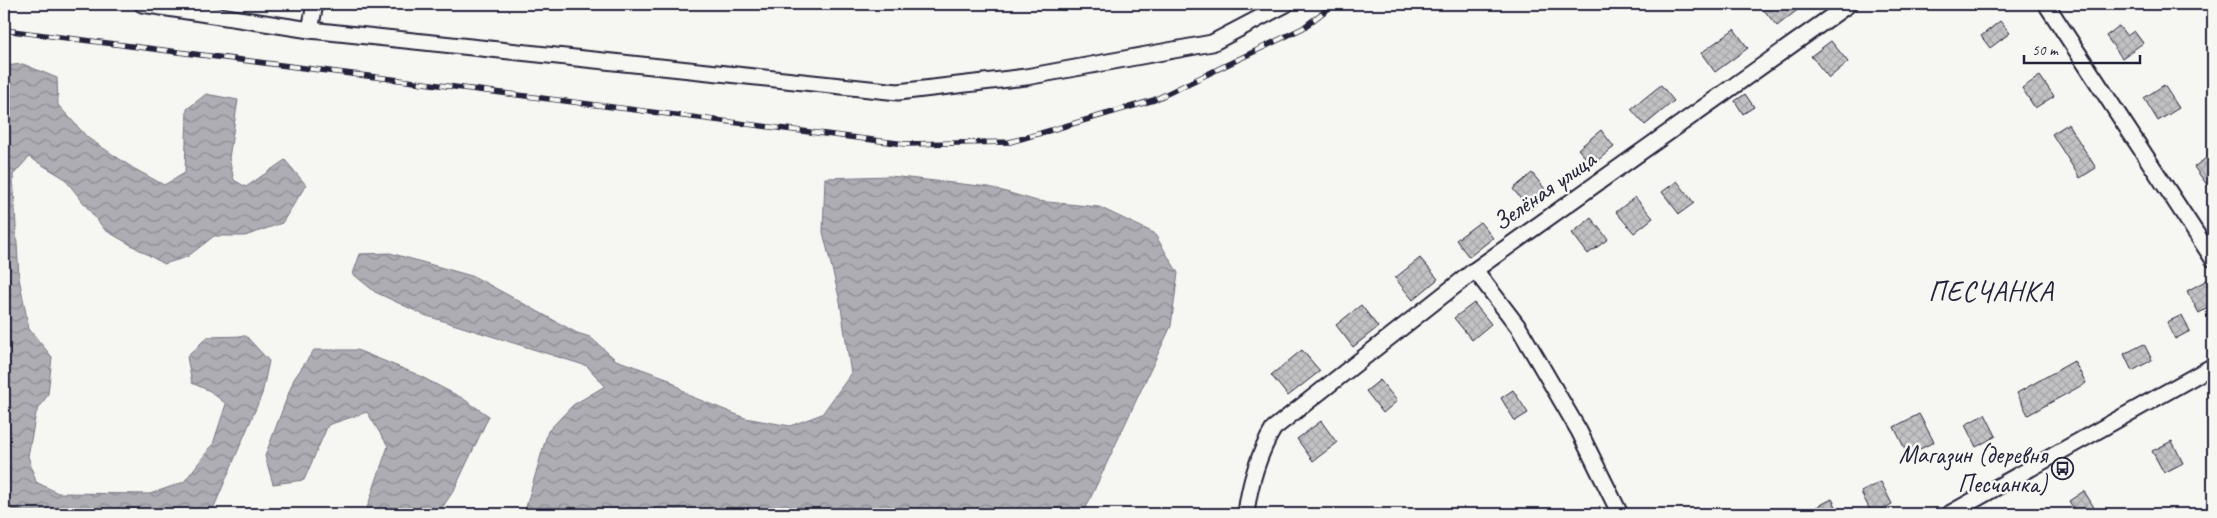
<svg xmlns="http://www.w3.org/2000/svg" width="2217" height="518" viewBox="0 0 2217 518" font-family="Caveat,sans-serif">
<defs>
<pattern id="industrial-furrows" width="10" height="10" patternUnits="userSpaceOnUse" patternTransform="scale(1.25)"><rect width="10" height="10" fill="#e6e6e4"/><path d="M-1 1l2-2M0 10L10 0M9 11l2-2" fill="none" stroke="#c5c5c4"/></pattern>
<pattern id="water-waves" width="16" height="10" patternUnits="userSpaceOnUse" patternTransform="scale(1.25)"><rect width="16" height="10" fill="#adadb3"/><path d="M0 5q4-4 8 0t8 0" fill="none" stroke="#8c8c93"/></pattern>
<pattern id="building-cross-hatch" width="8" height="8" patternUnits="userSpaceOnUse" patternTransform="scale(1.25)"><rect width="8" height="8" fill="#c2c2c4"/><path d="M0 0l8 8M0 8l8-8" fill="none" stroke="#a6a6a9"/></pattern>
</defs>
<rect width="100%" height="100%" fill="#f6f6f2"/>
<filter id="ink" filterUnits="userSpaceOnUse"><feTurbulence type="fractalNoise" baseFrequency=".02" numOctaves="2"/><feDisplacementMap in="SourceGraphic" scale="10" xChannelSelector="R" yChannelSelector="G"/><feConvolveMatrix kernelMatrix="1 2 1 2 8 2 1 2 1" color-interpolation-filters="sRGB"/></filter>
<g filter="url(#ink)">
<polygon fill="url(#industrial-furrows)" points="1006,4 1078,4 1065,11"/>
<g fill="url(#water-waves)" stroke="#757583">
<polygon points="23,64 57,78 58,105 88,138 133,168 164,185 185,173 187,109 206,94 238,100 229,158 234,180 246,187 285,160 306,185 282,223 245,236 214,236 187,257 164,264 105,230 64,178 29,157 13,175 19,278 29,329 52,357 48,394 36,413 28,456 36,482 58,493 150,494 184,482 213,444 226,404 210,391 192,383 187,357 207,337 246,336 269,361 262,394 211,514 11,514 6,508 4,509 4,66"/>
<polygon points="890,176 989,187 1037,201 1099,207 1154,233 1178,273 1171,326 1083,514 524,514 548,431 573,405 605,386 587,366 424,315 375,292 353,274 360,254 390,253 475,277 577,333 590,337 616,360 667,378 690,396 745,418 790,426 822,414 851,374 840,301 823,232 825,178"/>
<polygon points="314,350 357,350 416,374 462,398 489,416 454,490 438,514 365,514 388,446 367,412 328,425 304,480 273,484 265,456 294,379"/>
</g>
<g fill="url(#building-cross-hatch)" stroke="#22223b">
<polygon points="1759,4 1805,4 1777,26"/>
<polygon points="2000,21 2010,33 1990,48 1981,36"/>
<polygon points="2119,26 2127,36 2134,31 2143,43 2122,58 2106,36"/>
<polygon points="1734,29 1748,48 1715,72 1701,53"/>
<polygon points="1831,41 1848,62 1829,78 1811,56"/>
<polygon points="2040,76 2054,96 2035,108 2022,88"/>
<polygon points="1661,85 1674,101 1645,125 1631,109"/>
<polygon points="2164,85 2179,108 2158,121 2144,98"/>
<polygon points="1745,94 1754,107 1743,114 1735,101"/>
<polygon points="2068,124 2096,168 2080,178 2052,134"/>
<polygon points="1601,130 1614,147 1592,165 1578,149"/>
<polygon points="2213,153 2213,193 2194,167"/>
<polygon points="1532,173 1549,194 1530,210 1513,189"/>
<polygon points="1677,181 1694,203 1679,214 1662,192"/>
<polygon points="1635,197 1653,218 1634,233 1616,212"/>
<polygon points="1591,218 1608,239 1588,254 1572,233"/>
<polygon points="1480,222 1493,238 1469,257 1456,240"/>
<polygon points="1420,258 1438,279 1413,300 1395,278"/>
<polygon points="2207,280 2213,292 2213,305 2199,313 2187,291"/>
<polygon points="1474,303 1491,324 1472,340 1454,318"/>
<polygon points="1361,305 1378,327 1353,347 1336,325"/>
<polygon points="2182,315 2190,331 2175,339 2167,322"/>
<polygon points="2144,344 2152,360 2132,371 2124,354"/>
<polygon points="1302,350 1320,371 1288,396 1271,375"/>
<polygon points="2074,361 2086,383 2028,415 2017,393"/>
<polygon points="1380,380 1397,401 1383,413 1366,391"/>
<polygon points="1513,390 1528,413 1515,421 1501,398"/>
<polygon points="1919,414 1934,442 1908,455 1894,427"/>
<polygon points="1985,414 1996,436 1976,447 1965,425"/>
<polygon points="1321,421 1337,443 1313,461 1297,439"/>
<polygon points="2172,441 2183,463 2164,473 2152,451"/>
<polygon points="1881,482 1892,504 1872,514 1861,492"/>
<polygon points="2084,491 2098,514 2077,514 2069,501"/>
<polygon points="1832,499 1840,514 1803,514"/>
</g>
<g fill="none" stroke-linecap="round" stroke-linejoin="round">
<defs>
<g id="minor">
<polyline points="142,4 310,30 898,92 1026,77 1212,43 1286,4"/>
<polyline points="2046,4 2213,259"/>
<polyline points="310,30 315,4"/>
<polyline points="1475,270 1519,328 1579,431 1620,514"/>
<path d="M1246 514C1249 486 1259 452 1274 428L1475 270 1849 4"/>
<polyline points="1949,514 2213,366"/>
</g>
</defs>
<use href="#minor" stroke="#22223b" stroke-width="19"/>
<use href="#minor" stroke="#f6f6f2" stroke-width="15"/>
<defs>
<polyline id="rail" points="4,30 905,144 1010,142 1154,100 1303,28 1334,4"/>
</defs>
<use href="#rail" stroke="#22223b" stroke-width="5.5"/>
<use href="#rail" stroke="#f6f6f2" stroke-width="4" stroke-dasharray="11" stroke-linecap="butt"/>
</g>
</g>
<defs>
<symbol id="bus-ring" viewBox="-11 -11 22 22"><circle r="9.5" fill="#f6f6f2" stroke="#22223b" stroke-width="1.5"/><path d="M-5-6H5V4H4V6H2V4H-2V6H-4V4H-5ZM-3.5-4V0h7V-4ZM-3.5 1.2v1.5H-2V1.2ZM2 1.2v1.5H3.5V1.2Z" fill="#22223b"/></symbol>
</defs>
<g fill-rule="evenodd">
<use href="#bus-ring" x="2050" y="456" width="25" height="25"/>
</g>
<g text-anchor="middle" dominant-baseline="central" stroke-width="5" stroke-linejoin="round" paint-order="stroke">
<g font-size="25" fill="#22223b" stroke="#f6f6f2">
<text transform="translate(1544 191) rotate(-35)">Зелёная улица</text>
</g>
<g font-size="25" fill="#22223b" stroke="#f6f6f2" text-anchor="end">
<text x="2047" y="455">Магазин (деревня<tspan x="2047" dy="29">Песчанка)</tspan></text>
</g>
<g font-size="28" letter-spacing="1" fill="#22223b" stroke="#f6f6f2">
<text x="1991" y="291">ПЕСЧАНКА</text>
</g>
</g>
<rect width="2217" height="518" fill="none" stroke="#f6f6f2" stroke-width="20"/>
<rect x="10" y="10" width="2197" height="498" fill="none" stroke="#22223b" stroke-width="2" filter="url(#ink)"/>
<path d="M2024 55v8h116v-8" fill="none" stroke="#22223b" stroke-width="2.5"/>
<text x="2032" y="55" font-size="15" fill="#22223b" stroke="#f6f6f2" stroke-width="4" paint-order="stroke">50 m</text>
</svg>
